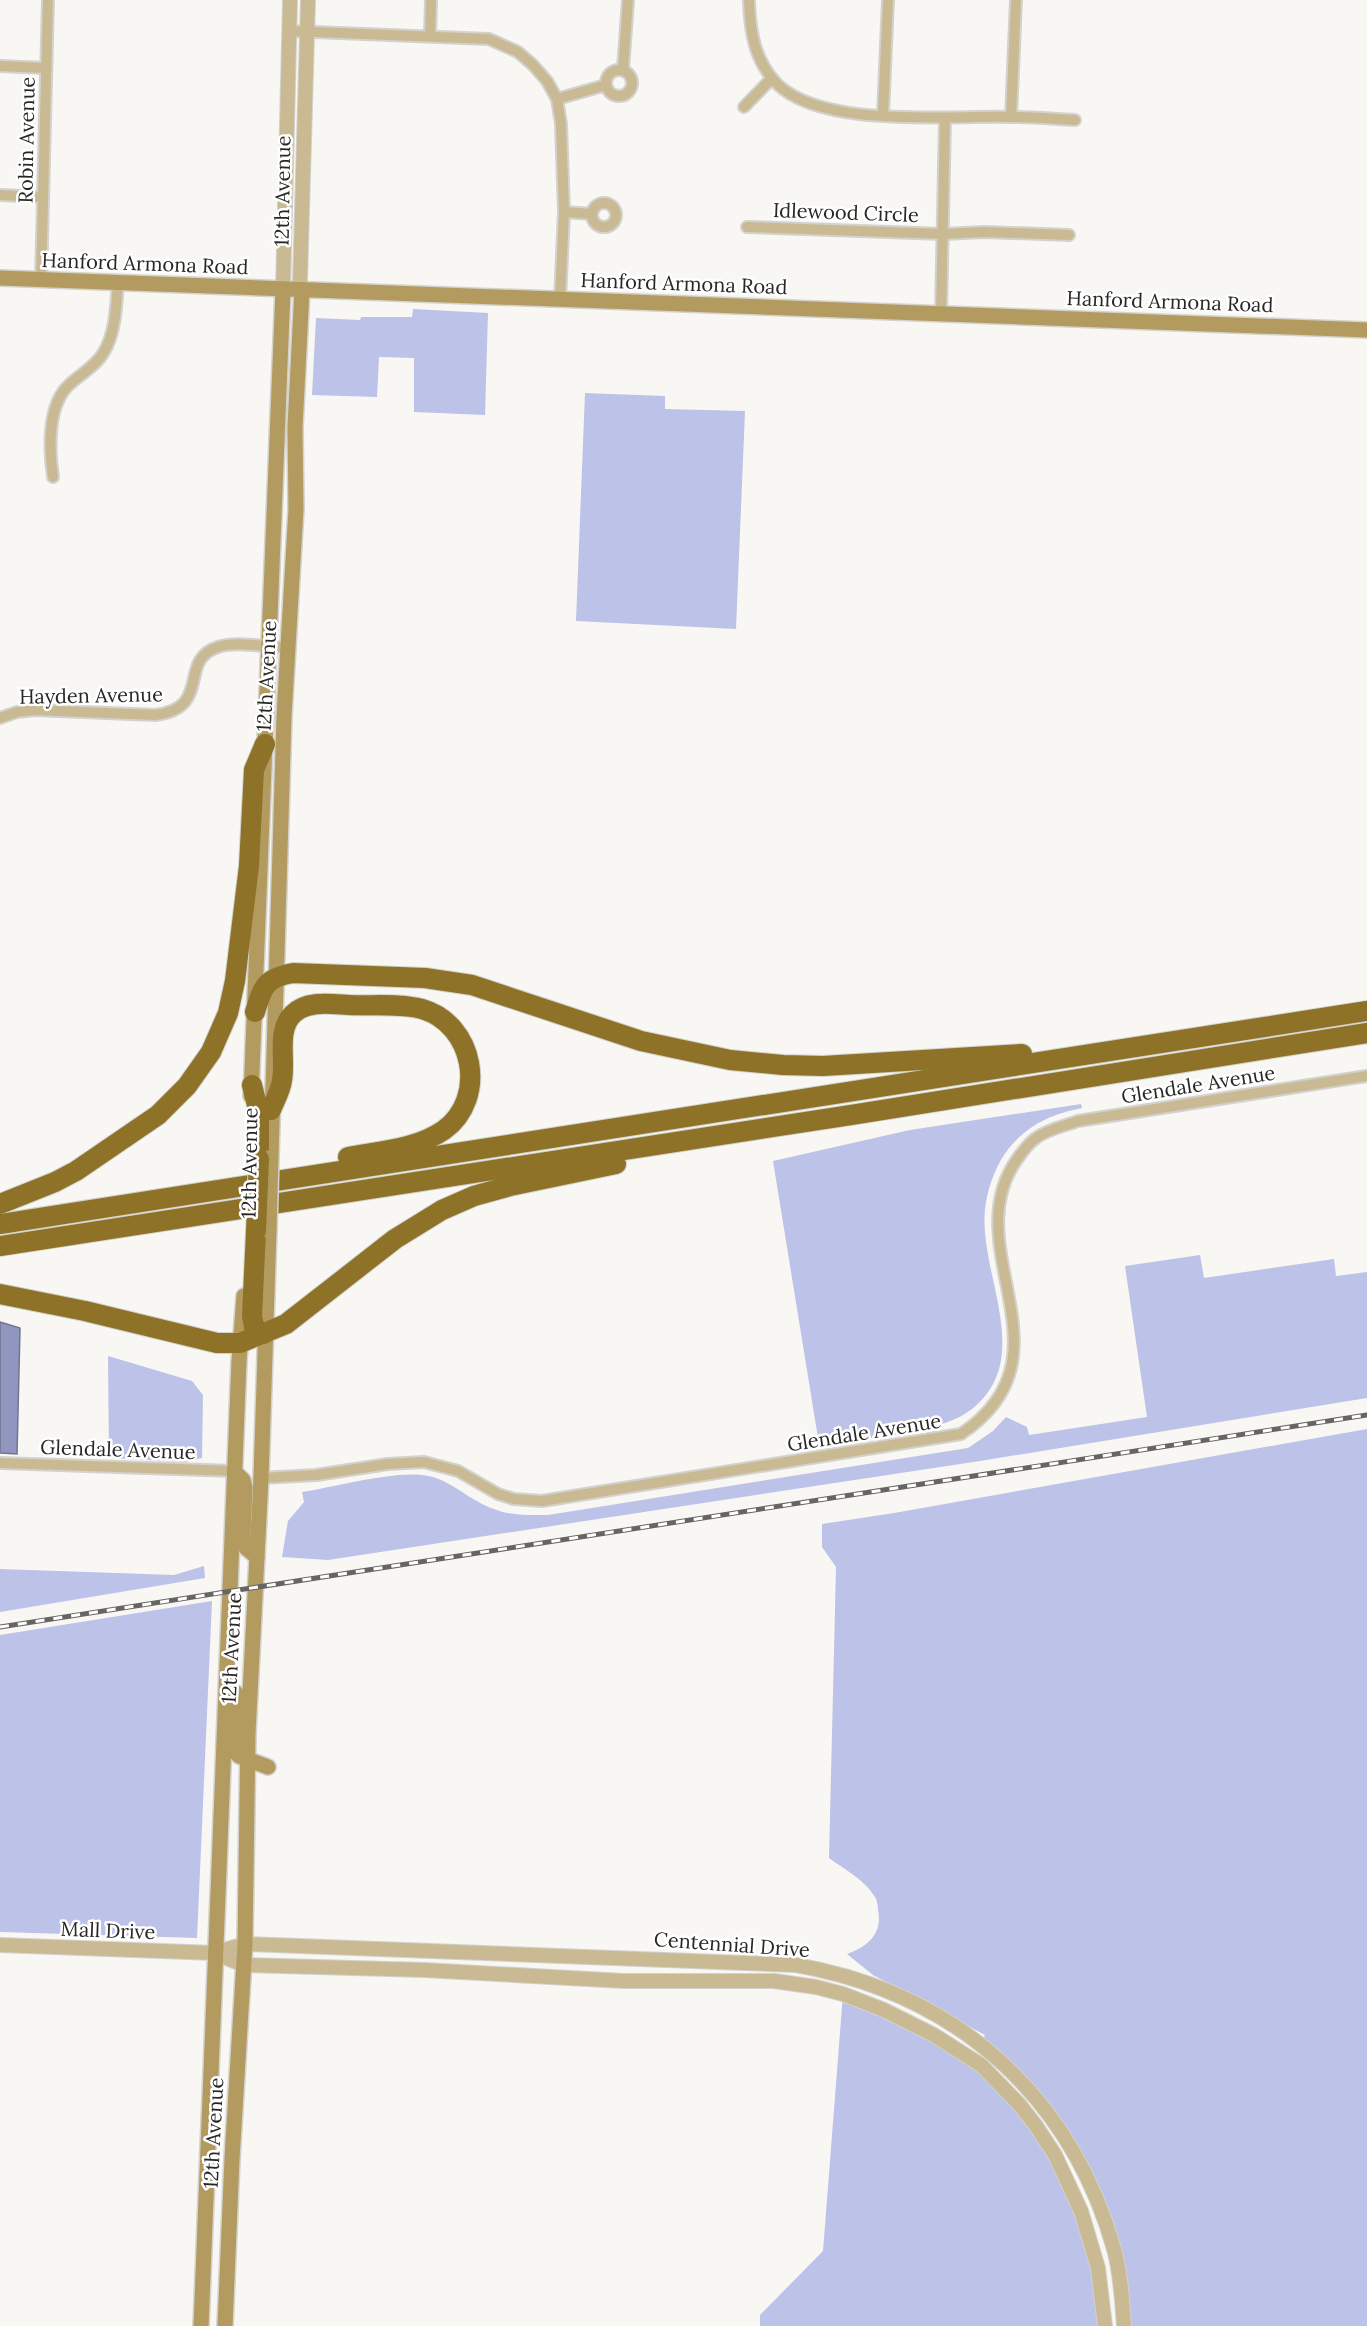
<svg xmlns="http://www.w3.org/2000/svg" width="1367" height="2326" viewBox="0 0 1367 2326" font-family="Lora,serif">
<rect width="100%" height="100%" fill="#f8f7f3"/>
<g fill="#bcc2e8">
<polygon points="413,309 488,313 485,415 414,412 414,358 379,357 377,397 312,395 316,318 360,320 361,317 412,317"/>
<polygon points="585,393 665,396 665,409 745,411 736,629 576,621"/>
<path d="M1081 1104 1082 1108C1052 1114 1029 1124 1009 1148 997 1163 989 1184 986 1202 974 1268 1038 1356 972 1409 940 1435 860 1438 819 1444L773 1161 910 1130Z"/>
<path d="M1200 1255 1204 1278 1334 1259 1336 1276 1367 1272V1398L980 1461 328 1560 282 1557 288 1521 304 1502 302 1492C334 1487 399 1469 429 1476 454 1482 470 1501 494 1509 511 1516 530 1515 548 1515L968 1448 993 1431 1006 1417 1027 1427 1029 1435 1147 1417 1125 1266Z"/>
<polygon points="108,1356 192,1381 203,1395 202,1458 185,1462 109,1458"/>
<path d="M1367 1429V2326H1124L1114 2251 1056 2125 981 2043 985 2035 873 1975 847 1954C867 1947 883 1934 878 1910 878 1906 877 1900 875 1897 865 1880 844 1869 829 1858L836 1567 822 1547V1524L894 1513Z"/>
<polygon points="204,1566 205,1578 0,1612 0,1569 174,1575"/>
<polygon points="212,1601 197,1938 0,1932 0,1635"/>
<polygon points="843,1994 934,2035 1019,2104 1081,2211 1105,2326 760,2326 760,2315 823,2251"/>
</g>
<polygon fill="#9096bf" stroke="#717591" stroke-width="1.5" points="0,1322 20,1328 17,1454 0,1453"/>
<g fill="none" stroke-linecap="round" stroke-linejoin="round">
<defs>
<g id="minor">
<path d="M749 0C750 31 754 60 777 84 824 129 949 115 1011 117 1033 117 1054 119 1075 120"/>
<polyline points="289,31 489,39 518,52 533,65 547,81 557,99 561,124 564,212 560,299"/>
<polyline points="430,36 431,0"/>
<polyline points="0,66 45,68"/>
<circle cx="619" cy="83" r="13"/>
<polyline points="623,70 628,0"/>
<polyline points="557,99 606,85"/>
<polyline points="744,107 772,78"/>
<polyline points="883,115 888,0"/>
<polyline points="1011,117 1016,0"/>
<polyline points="0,195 42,197"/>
<circle cx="604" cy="215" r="12"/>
<polyline points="564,212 592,214"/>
<polyline points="747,227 943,234 985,232 1069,235"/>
<polyline points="41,280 48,0"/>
<polyline points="941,314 945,118"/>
<path d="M53 477C49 449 47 404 70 384 82 373 96 366 104 352 116 331 116 306 118 283"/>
<path d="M0 718 17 712 34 710 155 715C213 708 177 660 218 647 237 641 269 647 289 648"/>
<polyline points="0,1463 234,1471"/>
<path d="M261 1478 316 1475 388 1464 424 1462 458 1471 498 1494 514 1499 542 1501 961 1434C1079 1355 953 1247 1018 1158 1023 1151 1029 1143 1036 1138 1048 1129 1065 1126 1078 1121L1367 1076"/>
</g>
<g id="tertiary">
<polyline points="283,289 290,0"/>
<polyline points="302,290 300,281 308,0"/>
<path d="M0 1945 214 1953 245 1944 796 1965C955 1993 1070 2094 1114 2249 1121 2274 1122 2301 1124 2326"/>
<polyline points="214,1953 244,1965 424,1970 624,1981 774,1981 816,1987 843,1994 884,2010 934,2035 981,2065 1019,2104 1036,2126 1055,2155 1081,2211 1098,2268 1105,2326"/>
</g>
<g id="secondary">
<polyline points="0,278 1367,330"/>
<polyline points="251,1096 283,289"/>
<polyline points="271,1157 284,716 296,509 295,427 302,290"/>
<polyline points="234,1471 243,1480 245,1487 243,1537 246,1548 257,1557"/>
<polyline points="236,1693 236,1753 239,1756 268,1767"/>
<polyline points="201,2326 239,1361 244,1296"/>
<polyline points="225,2326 232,2159 245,1944 248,1733 261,1478 269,1231"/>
</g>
<g id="motorway">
<path d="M255 1012C263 986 265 978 293 973L425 978 472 985 641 1041 730 1060 783 1065 823 1066 1022 1054"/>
<polyline points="252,1085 259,1113 259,1159"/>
<path d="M271 1110C275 1100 281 1090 282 1080 286 1060 276 1030 293 1014 307 1000 331 1004 349 1005 373 1006 400 1003 422 1009 474 1024 488 1098 444 1130 417 1149 380 1151 348 1157"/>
<polyline points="0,1204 55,1182 76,1171 158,1115 187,1086 211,1052 228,1013 235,981 249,866 254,770 265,744"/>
<polyline points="0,1224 1367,1011"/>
<polyline points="256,1231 252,1316 254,1327 264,1334"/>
<polyline points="0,1246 851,1115 1367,1033"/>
<polyline points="0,1294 85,1311 217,1343 240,1343 286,1324 395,1239 442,1210 474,1196 510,1186 616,1164"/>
</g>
</defs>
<use href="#minor" stroke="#d3d2ce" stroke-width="14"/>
<use href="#tertiary" stroke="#d3d2ce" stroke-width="16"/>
<use href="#secondary" stroke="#d3d2ce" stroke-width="18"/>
<use href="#motorway" stroke="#d3d2ce" stroke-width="22"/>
<use href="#minor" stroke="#c9ba93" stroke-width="10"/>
<use href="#tertiary" stroke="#c9ba93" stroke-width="14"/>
<use href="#secondary" stroke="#b39b60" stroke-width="15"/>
<use href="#motorway" stroke="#8d7228" stroke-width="20"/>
<defs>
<polyline id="rail" points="0,1627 1367,1415"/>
</defs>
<use href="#rail" stroke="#666564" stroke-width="5"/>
<use href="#rail" stroke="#fff" stroke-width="3" stroke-dasharray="9" stroke-linecap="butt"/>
<defs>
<polyline id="secondary-bridge" points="269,1231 271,1157"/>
<polyline id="motorway-bridge" points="256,1231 259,1159"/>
</defs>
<use href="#secondary-bridge" stroke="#d3d2ce" stroke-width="18" stroke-linecap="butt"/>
<use href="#motorway-bridge" stroke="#d3d2ce" stroke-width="22" stroke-linecap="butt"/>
<use href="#secondary-bridge" stroke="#b39b60" stroke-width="15"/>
<use href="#motorway-bridge" stroke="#8d7228" stroke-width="20"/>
</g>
<g text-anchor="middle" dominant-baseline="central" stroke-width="5" stroke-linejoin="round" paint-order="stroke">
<g font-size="20" fill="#282726" stroke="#fff">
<text transform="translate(26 140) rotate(-89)">Robin Avenue</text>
<text transform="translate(282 191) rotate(-89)">12th Avenue</text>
<text transform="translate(846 212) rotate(2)">Idlewood Circle</text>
<text transform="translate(145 263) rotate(2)">Hanford Armona Road</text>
<text transform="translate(684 283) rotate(2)">Hanford Armona Road</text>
<text transform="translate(1170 301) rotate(2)">Hanford Armona Road</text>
<text transform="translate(266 676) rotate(-87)">12th Avenue</text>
<text transform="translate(91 695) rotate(-1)">Hayden Avenue</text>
<text transform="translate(1198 1084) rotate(-9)">Glendale Avenue</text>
<text transform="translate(249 1163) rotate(-89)">12th Avenue</text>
<text transform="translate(864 1432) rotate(-9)">Glendale Avenue</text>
<text transform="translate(118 1449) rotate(2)">Glendale Avenue</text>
<text transform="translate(231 1648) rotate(-87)">12th Avenue</text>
<text transform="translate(108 1930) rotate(2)">Mall Drive</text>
<text transform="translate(732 1944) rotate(4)">Centennial Drive</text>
<text transform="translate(213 2133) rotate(-87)">12th Avenue</text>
</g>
</g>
</svg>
